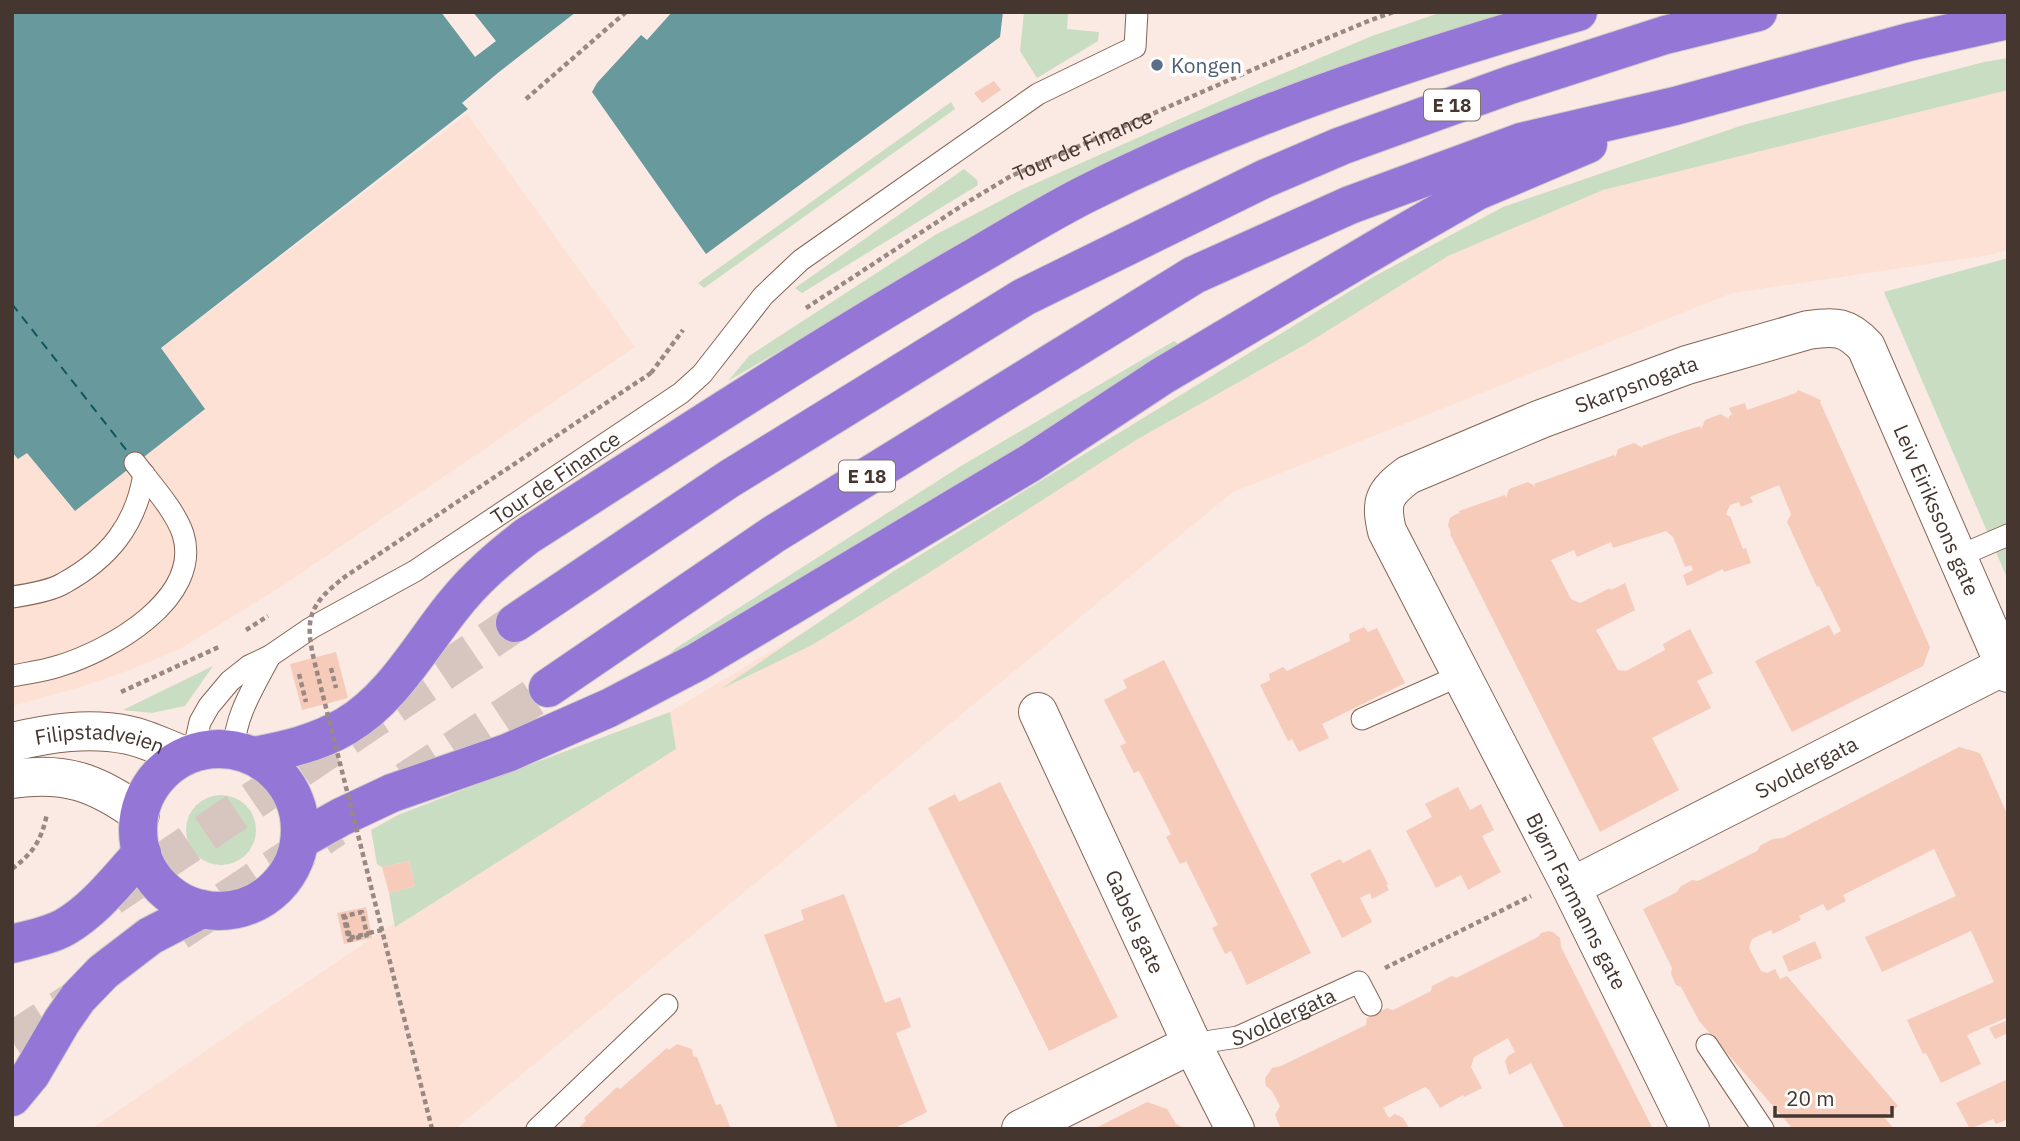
<svg xmlns="http://www.w3.org/2000/svg" width="2020" height="1141" viewBox="0 0 2020 1141" font-family="'IBM Plex Sans',sans-serif">
<rect width="100%" height="100%" fill="#faeae3"/>
<g fill="#fce1d4">
<polygon points="2008,90 2008,250 1989,255 1732,293 1233,492 455,1129 91,1129 394,923 675,749 670,712 1345,308 1383,296 1448,256 1603,190"/>
<polygon points="467,114 635,347 285,584 180,649 127,671 84,686 12,706 12,439 19,459 27,453 74,511 205,409 160,349"/>
</g>
<g fill="#c8ddc2">
<polygon points="1024,12 1068,12 1067,29 1099,32 1098,41 1037,78 1020,51"/>
<polygon points="1442,12 1514,12 1019,212 728,381 749,356 935,235 1023,189 1258,84 1372,36"/>
<polygon points="2008,58 2008,90 1603,190 1448,256 1306,344 1136,440 930,572 812,645 721,689 894,571 1373,277 1503,207 1743,125 1984,62"/>
<polygon points="951,102 955,109 704,288 698,283"/>
<polygon points="964,169 977,180 978,185 802,293 795,288"/>
<polygon points="2008,258 2008,580 1884,292"/>
<polygon points="1174,341 1181,346 1088,410 644,678 676,648 961,466"/>
<polygon points="213,666 185,706 152,713 123,710"/>
<polygon points="670,712 676,749 395,927 389,893 415,886 409,861 382,867 377,864 371,830 398,815 460,791"/>
<circle cx="221" cy="830" r="35"/>
</g>
<g fill="#67999d">
<polygon points="12,12 576,12 499,72 462,103 468,109 161,348 205,409 75,511 27,453 18,459 12,452"/>
<polygon points="672,12 1003,12 1000,37 706,254 592,92 597,83 641,35 647,40"/>
</g>
<polygon fill="#faeae3" points="441,12 473,12 496,41 475,57"/>
<g fill="none" stroke-linecap="round" stroke-linejoin="round">
<polyline stroke="#0e585d" stroke-width="2" stroke-dasharray="9 7" stroke-linecap="butt" points="12,304 131,456"/>
</g>
<g fill="#f6cbba">
<polygon points="994,81 1001,90 982,103 974,93"/>
<polygon points="1798,390 1821,400 1820,402 1930,647 1923,666 1792,732 1755,661 1829,625 1834,635 1841,631 1819,586 1817,587 1787,522 1791,514 1779,485 1750,497 1753,502 1741,507 1739,502 1730,505 1726,514 1728,516 1730,516 1743,549 1746,548 1751,563 1724,572 1723,569 1687,586 1683,575 1693,570 1691,565 1685,567 1673,537 1666,531 1613,548 1611,542 1577,557 1574,550 1551,560 1571,599 1580,603 1610,588 1611,590 1625,583 1635,610 1596,630 1618,670 1626,671 1665,650 1663,644 1690,629 1713,673 1697,681 1711,708 1652,738 1679,790 1600,832 1450,534 1451,533 1448,525 1450,518 1456,514 1460,513 1459,511 1505,495 1506,498 1509,489 1528,482 1536,487 1534,484 1584,466 1614,455 1615,458 1618,449 1634,443 1643,448 1642,446 1672,435 1700,426 1701,429 1705,420 1721,414 1729,419 1729,416 1732,415 1729,408 1745,403 1747,410 1796,393"/>
<polygon points="1364,627 1368,632 1377,628 1405,683 1322,724 1329,738 1299,752 1292,739 1288,741 1260,685 1270,680 1269,674 1283,667 1287,671 1350,641 1349,634"/>
<polygon points="336,652 348,698 302,710 290,664"/>
<polygon points="1164,660 1311,953 1247,985 1231,951 1225,954 1212,928 1218,925 1186,861 1180,864 1166,837 1171,834 1139,771 1134,773 1120,746 1126,743 1104,700 1127,688 1123,680"/>
<polygon points="1959,747 1980,753 2008,816 2008,1017 1967,1035 1981,1064 1941,1083 1926,1053 1923,1054 1907,1020 1994,982 1971,931 1882,972 1865,937 1956,896 1934,849 1843,895 1846,901 1827,911 1823,904 1799,916 1801,920 1773,934 1771,930 1752,939 1749,948 1761,971 1767,973 1775,969 1780,979 1787,976 1898,1106 1884,1117 1894,1129 1793,1129 1699,1021 1681,987 1676,985 1671,974 1672,968 1643,909 1677,892 1680,887 1692,880 1698,881 1757,851 1761,845 1773,839 1783,838"/>
<polygon points="1000,782 1118,1017 1049,1051 928,808 955,794 959,802"/>
<polygon points="1458,787 1470,810 1481,804 1494,830 1482,836 1501,872 1468,890 1461,875 1436,888 1406,831 1432,817 1425,804"/>
<polygon points="1370,849 1388,884 1386,885 1389,890 1372,899 1370,893 1360,898 1372,922 1342,938 1310,874 1340,859 1343,863"/>
<polygon points="409,861 415,886 389,893 382,867"/>
<polygon points="844,894 885,1003 900,997 911,1027 896,1033 927,1112 893,1129 838,1129 764,935 804,920 801,910"/>
<polygon points="366,907 372,938 344,944 337,913"/>
<polygon points="1548,931 1553,932 1560,938 1561,947 1653,1129 1565,1129 1531,1063 1509,1075 1505,1061 1508,1056 1515,1052 1508,1038 1474,1057 1471,1067 1482,1088 1464,1097 1463,1095 1440,1108 1429,1090 1425,1087 1383,1108 1389,1118 1395,1114 1403,1118 1410,1129 1281,1129 1275,1115 1280,1106 1272,1091 1266,1086 1265,1078 1272,1068 1281,1066 1366,1025 1367,1018 1387,1008 1393,1010 1431,991 1432,986 1452,976 1456,978 1538,937 1541,933"/>
<polygon points="1815,941 1822,958 1789,972 1782,956"/>
<polygon points="2008,1020 2008,1033 1995,1039 1989,1028"/>
<polygon points="677,1044 692,1049 693,1056 697,1057 716,1105 721,1104 731,1129 577,1129 586,1121 584,1118 617,1087 620,1089 667,1048 669,1050"/>
<polygon points="2008,1079 2008,1119 1996,1124 1993,1119 1970,1129 1956,1103"/>
<polygon points="1147,1102 1167,1109 1176,1124 1186,1129 1094,1129"/>
</g>
<g fill="none" stroke-linecap="round" stroke-linejoin="round">
<g stroke="#d6c6bf" stroke-width="38" stroke-dasharray="38 19" stroke-linecap="butt">
<polyline points="406,781 548,688"/>
<polyline points="111,897 515,623"/>
<polyline points="178,932 335,828"/>
<polyline points="12,1041 81,996"/>
</g>
<defs>
<g id="lane">
<polyline points="1957,557 2008,535"/>
<path d="M12 597C26 595 53 590 64 583 109 558 136 525 144 474"/>
<path d="M12 676C28 673 44 671 59 666 109 651 203 599 183 534 175 510 150 483 135 463"/>
<polyline points="1362,719 1461,675"/>
<path d="M235 750C232 720 256 683 270 656"/>
<path id="s2" d="M193 753 200 722 209 706 230 681 249 666 270 656 311 628 415 571 681 393 702 374 763 296 801 260 1038 94 1135 47 1137 12"/>
<path id="s3" d="M1192 1044 1238 1037 1359 982 1371 1005"/>
<polyline points="1707,1045 1763,1129"/>
<polyline points="537,1129 667,1005"/>
</g>
<g id="street">
<path id="s4" d="M1038 712 1192 1044 1235 1129"/>
<path id="s5" d="M1571 887 2004 666"/>
<polyline points="1021,1129 1192,1044"/>
<path id="s6" d="M1690 1129 1571 887 1387 531C1380 501 1384 493 1408 475L1541 419 1687 365 1808 330C1835 326 1847 326 1866 347L2008 673"/>
</g>
<g id="secondary">
<path id="s7" d="M12 742C50 733 89 727 128 735 148 739 166 749 185 756"/>
<path d="M12 779C66 771 97 783 140 814"/>
</g>
<g id="highway">
<polyline points="515,623 729,479 1024,297 1264,179 1341,146 1510,85 1665,35 1758,12"/>
<polyline points="548,688 774,534 1194,275 1350,205 1521,142 1675,106 1909,42 2008,20"/>
<circle cx="219" cy="830" r="81"/>
<path d="M254 756C286 750 317 743 346 726 392 699 420 647 453 606 475 578 500 557 527 536 676 441 823 344 975 257 1011 236 1047 214 1084 195 1241 116 1409 60 1578 12"/>
<polyline points="300,840 341,817 392,793 507,753 609,708 697,662 1030,463 1162,376 1390,241 1477,191 1588,144"/>
<path d="M12 944C30 939 49 936 65 927 96 909 118 879 142 853"/>
<polyline points="12,1097 31,1074 62,1021 78,998 103,972 150,936 202,909"/>
</g>
</defs>
<use href="#lane" stroke="#856555" stroke-width="23"/>
<use href="#street" stroke="#856555" stroke-width="40"/>
<use href="#secondary" stroke="#856555" stroke-width="40"/>
<use href="#highway" stroke="#cfcbc9" stroke-width="40"/>
<g stroke="#998982" stroke-width="4.5" stroke-dasharray="5 3.5" stroke-linecap="butt">
<polyline points="526,99 626,12"/>
<path id="s1" d="M806 308 966 203 1011 176 1268 63 1366 22 1393 12"/>
<polyline points="651,373 683,330"/>
<polyline points="246,630 268,616"/>
<polyline points="331,668 336,688"/>
<polyline points="299,674 306,702"/>
<polyline points="121,692 221,646"/>
<path d="M12 869C34 852 41 841 47 814"/>
<polyline points="343,914 349,940 367,935 362,912 345,916 350,938"/>
<polyline points="369,933 382,930"/>
<polyline points="1385,968 1531,896"/>
</g>
<use href="#lane" stroke="#fff" stroke-width="21"/>
<use href="#street" stroke="#fff" stroke-width="38"/>
<use href="#secondary" stroke="#fff" stroke-width="38"/>
<use href="#highway" stroke="#9376d5" stroke-width="38"/>
<g stroke="#998982" stroke-width="4.5" stroke-dasharray="5 3.5" stroke-linecap="butt">
<polyline points="350,938 369,933"/>
<path d="M432 1129 315 664C304 619 308 605 346 576L651 373"/>
</g>
</g>
<circle fill="#5c6f8a" stroke="#fff" stroke-width="2.5" cx="1157" cy="65" r="7"/>
<g text-anchor="middle" dominant-baseline="central" stroke-width="7" stroke-linejoin="round" paint-order="stroke">
<g fill="#fff" stroke="#7d726d" stroke-width="2">
<rect x="1424" y="89.5" width="56" height="31" rx="5"/>
<rect x="839" y="460.5" width="56" height="31" rx="5"/>
</g>
<g font-size="19" font-weight="bold" fill="#45362f">
<text x="1452" y="105">E 18</text>
<text x="867" y="476">E 18</text>
</g>
<g font-size="21" fill="#4e5e75" stroke="#fff" text-anchor="start">
<text x="1171" y="65">Kongen</text>
</g>
<g font-size="21" fill="#45362f" stroke="#fff">
<text stroke="none"><textPath href="#s1" startOffset="322">Tour de Finance</textPath></text>
<text stroke="none"><textPath href="#s6" startOffset="982">Skarpsnogata</textPath></text>
<text stroke="none"><textPath href="#s2" startOffset="467">Tour de Finance</textPath></text>
<text stroke="none"><textPath href="#s6" startOffset="1404">Leiv Eirikssons gate</textPath></text>
<text stroke="none"><textPath href="#s7" startOffset="89">Filipstadveien</textPath></text>
<text stroke="none"><textPath href="#s5" startOffset="264">Svoldergata</textPath></text>
<text transform="translate(1577 901) rotate(63)">Bjørn Farmanns gate</text>
<text stroke="none"><textPath href="#s4" startOffset="231">Gabels gate</textPath></text>
<text stroke="none"><textPath href="#s3" startOffset="96">Svoldergata</textPath></text>
</g>
</g>
<rect width="2020" height="1141" fill="none" stroke="#45362f" stroke-width="28"/>
<path d="M1775 1106v10h117v-10" fill="none" stroke="#45362f" stroke-width="3.5"/>
<text x="1786" y="1106" font-size="21" fill="#45362f" stroke="#ffffff" stroke-width="5" paint-order="stroke">20 m</text>
</svg>
